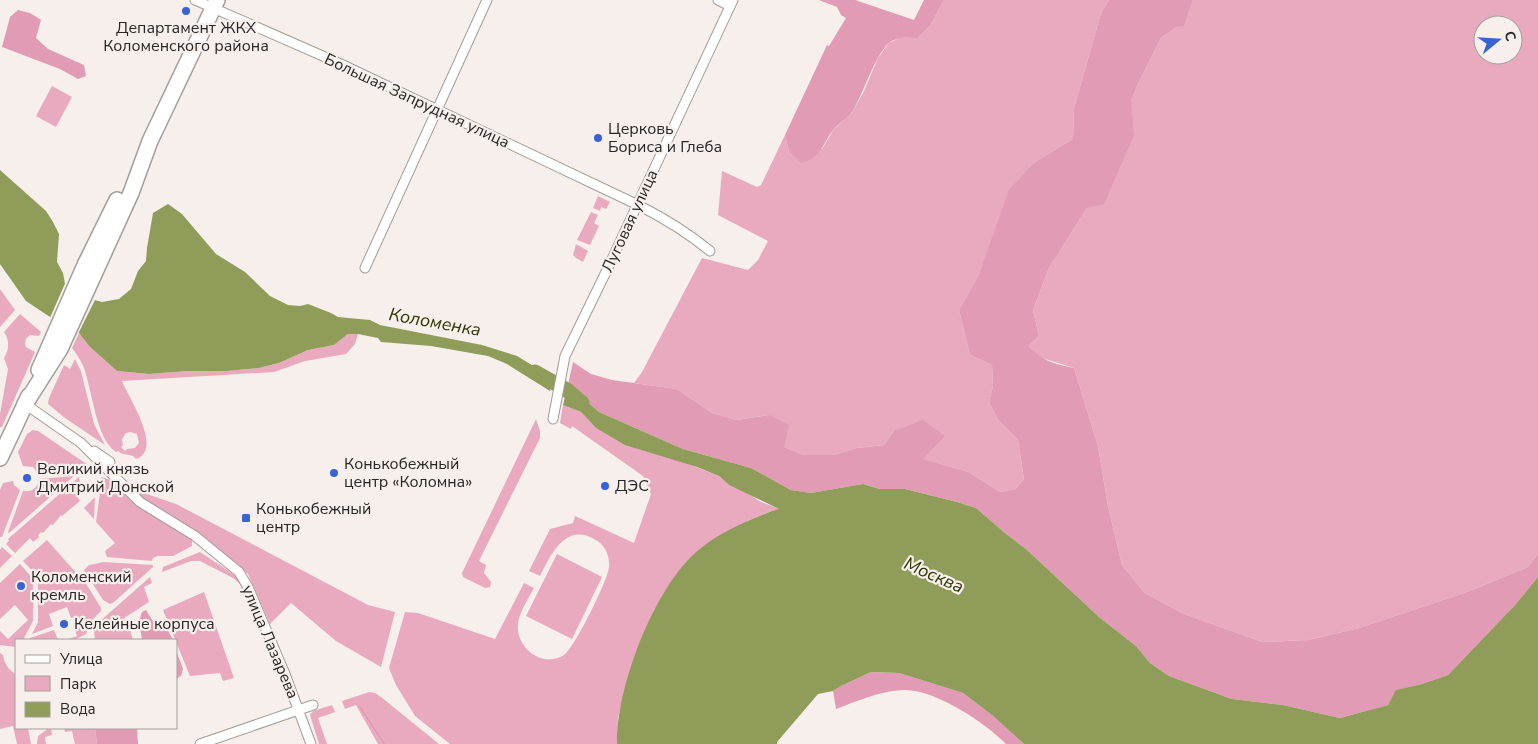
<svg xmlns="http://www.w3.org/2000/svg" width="1538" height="744" viewBox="0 0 1538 744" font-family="'Nunito Sans',sans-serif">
<rect width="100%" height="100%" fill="#f6efeb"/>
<g fill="#e9aac0" fill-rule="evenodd">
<polygon points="944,0 1109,0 1101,13 1074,108 1073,139 1035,162 994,235 979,274 959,310 970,355 992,365 993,386 989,402 998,420 1018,440 1024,479 1015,489 1000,492 969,472 922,459 926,454 894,431 884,445 857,448 833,455 804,455 784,447 769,415 737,420 712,413 677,389 634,383 642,372 702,258 748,270 758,260 768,241 718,215 722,171 757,187 761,185 785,135 789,151 822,149 834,129 852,113 864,91 878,58 889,43 899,38 918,38 930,26"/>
<path d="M1193 0H1538V554L1528 567 1467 592 1359 628 1308 640 1263 642 1184 614 1145 593 1122 565 1108 506 1098 446 1074 368 1039 357 1029 346 1039 336 1033 310 1049 268 1087 208 1137 86 1161 38 1177 27 1184 25ZM1483 25H1513V55H1483Z"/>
<polygon points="52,86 72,97 56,127 36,116"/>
<polygon points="598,196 610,202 606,209 601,207 600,211 593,208"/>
<polygon points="591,212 598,215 594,223 599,226 590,245 577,240"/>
<polygon points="576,244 588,251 583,262 576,258 573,255"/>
<polygon points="0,289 15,310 0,327"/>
<path d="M20 314 41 332 39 336 30 335C26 338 24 341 26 347L35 352 2 427H0V414L8 369 4 358C9 350 10 341 4 332Z"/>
<path d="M79 333 90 347 117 371 149 374 188 371H227L259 368 279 363 308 350 334 345 348 334H358L355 344 346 354 305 361 274 372 122 381C128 397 164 449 136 459L133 456 120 453 119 451 116 452C96 439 92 390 84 368 81 361 77 354 72 348ZM130 432 137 434 139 443 135 448 127 449 125 451 121 447 123 445 122 439 126 433Z"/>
<polygon points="75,359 81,371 94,424 105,445 65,418 48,404 49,398 64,365 70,369"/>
<path d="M563 405 581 412 596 428 719 476 729 485 748 493 759 501 780 509 772 511 747 521 626 686 618 718 617 744H450L415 716 396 685 389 668 405 612 418 613 495 639 524 583 534 588C528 599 520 611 518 623 515 647 542 669 564 655 574 649 608 580 609 567 610 556 605 544 594 539 565 522 550 556 540 576L529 571 550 529 573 523 575 516 634 543 651 494 643 476 572 426 571 429 560 423Z"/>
<polygon points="536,419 540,431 540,438 479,561 486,565 484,573 491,582 490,587 485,588 463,577 462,573"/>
<polygon points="33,430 38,431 88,465 82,472 39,475 33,467 23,466 18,452 27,434"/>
<path d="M74 476 9 533 8 532 23 491C32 492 38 488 39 479Z"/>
<polygon points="79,477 81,489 75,494 80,501 62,516 61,515 53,525 51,524 43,533 41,532 38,535 39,537 33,542 30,538 15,553 6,544 9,541 8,539"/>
<path d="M101 477 111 480 143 509 189 536 192 540V546L173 556H157L153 558 152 561 107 557 105 551 115 543 96 522 100 493 99 491C104 488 104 482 101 477Z"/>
<polygon points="13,481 14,485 20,490 2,537 0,537 0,490 3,483"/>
<polygon points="138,491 176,504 368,605 395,612 381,667 336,641 291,603 270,624 248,574 194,530 139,496"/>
<polygon points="95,497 94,519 84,508"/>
<polygon points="47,540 78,575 80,574 101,608 101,611 92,620 86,634 74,640 66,640 77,636 73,624 78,623 76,617 71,618 67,607 49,614 53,626 32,634 38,622 38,577 23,561"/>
<polygon points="2,547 12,556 0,568 0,550"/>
<polygon points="200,552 236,576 241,582 243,593 240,584 233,578 200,561 191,561 162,572 163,567"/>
<polygon points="557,554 602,577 572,639 526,616"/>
<polygon points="104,562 153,565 153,567 114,602 110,604 103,600 84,570 89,565"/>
<polygon points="20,564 33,579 33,621 23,640 16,640 16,647 0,645 0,631 8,639 28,620 15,605 0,619 0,583"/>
<polygon points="150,577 152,583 144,587 149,602 124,618 130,630 133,640 95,640 94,631 99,622"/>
<polygon points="204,592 234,678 223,681 220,673 190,676 163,610"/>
<polygon points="54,630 58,640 29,640 30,638"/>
<path d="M0 653 3 655C5 666 9 669 16 675V728H28L31 744H17L13 726 0 729Z"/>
<polygon points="369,692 375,693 381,697 439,744 386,744 364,711 359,708 383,744 378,744 356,705 345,709 342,701"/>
<polygon points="332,705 335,712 318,718 327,744 319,744 310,715 313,711"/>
<polygon points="49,728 51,728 52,735 45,737 46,744 37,744 38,736"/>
<polygon points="64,728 95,728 97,744 75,744 72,731 65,732"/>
</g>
<g fill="#e29bb5">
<path d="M819 0H855L914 20 924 0H944L930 26 918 38C909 38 897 36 889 43 874 57 864 92 853 111 848 118 839 123 834 129 821 145 823 157 801 163L789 151 785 135 827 45 829 46 846 18 841 15 837 7Z"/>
<path d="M1109 0H1193L1184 26 1177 27 1161 38 1137 86 1131 101 1134 135 1104 204 1087 208 1049 268 1033 310 1039 336 1029 346C1042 361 1055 364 1074 368L1098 446 1108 506 1122 565 1145 593 1184 614 1263 642 1308 640 1359 628 1467 592 1528 567 1538 554V577L1515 605 1448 675 1422 684 1397 690 1388 705 1340 718 1283 705 1232 699 1169 676 1150 663 1136 646 1099 617 1026 549 1005 533 976 508 957 502 905 489H880L863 484 811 493 791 490 751 468 683 449 599 412 568 385 573 362 591 374 612 380 677 389 712 413 737 420 769 415 789 425 784 447 804 455H833L857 448 884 445 894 431 923 420 945 436 923 459 969 472 1000 492 1015 489 1024 479 1018 440 998 420 989 402 993 386 992 365 970 355 959 310 979 274 1009 190 1035 162 1073 139 1074 108 1101 13Z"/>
<polygon points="18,10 30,13 41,20 36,38 48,49 84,65 86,76 78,79 60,69 2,47 10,17"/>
<polygon points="146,610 155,625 167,629 173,640 142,640 139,621 142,612"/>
<polygon points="176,650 183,669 181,676 176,679"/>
<path d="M871 672 899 673 963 693 993 716 1024 744H1006C986 723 933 688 903 690 880 691 857 701 836 709L833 691 841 686Z"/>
<polygon points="360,706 364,711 386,744 383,744 359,708"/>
<polygon points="95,728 137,728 138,744 97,744"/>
</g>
<g fill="#909c5a">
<polygon points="0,170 46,211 53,222 59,234 57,262 63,273 65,284 91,299 102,302 119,299 131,289 138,271 146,261 147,248 153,213 168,204 182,214 216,254 245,272 270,296 288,305 300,306 308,304 331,313 338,317 370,320 380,325 482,345 517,356 553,378 550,391 507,364 488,356 431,346 381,342 378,338 358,334 348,334 334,345 308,350 279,363 259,368 227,371 188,371 149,374 117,371 90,347 79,333 50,317 26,301 0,264"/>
<path d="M568 385 599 412 683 449 751 468 791 490 811 493 863 484 880 489H905L957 502 976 508 1005 533 1026 549 1099 617 1136 646 1150 663 1169 676 1232 699 1283 705 1340 718 1388 705 1396 690 1422 684 1448 675 1515 605 1538 577V744H1024L993 716 963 693 899 673 871 672 841 686 833 691 818 694 777 742V744H617C616 688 653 591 695 553 717 533 744 522 772 511L779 509 729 485 719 476 697 467 625 445 596 428 581 412 563 405Z"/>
</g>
<polygon fill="#f6efeb" points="67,279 68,283 96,298 77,336 49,320"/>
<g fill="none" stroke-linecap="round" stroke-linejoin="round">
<polyline stroke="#909c5a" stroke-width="15" points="535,372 567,390 582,403"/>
<defs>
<g id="street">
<path d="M195 0 341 64 638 205C664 218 687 232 710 251"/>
<polyline points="718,0 730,6"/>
<polyline points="365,268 487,0"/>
<polyline points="25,404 81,443 140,502 195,536 239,572 248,587 285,674 311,744"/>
<polyline points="553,419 565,356 605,274 733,0"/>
<polyline points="94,451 110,462"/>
<polyline points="200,744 313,705"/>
</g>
<g id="primary">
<polyline points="39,370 85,265 117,200"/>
<polyline points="25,404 60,349 131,193 150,141 217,0"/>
<polyline points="0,458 29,396"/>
</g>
</defs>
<use href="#street" stroke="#a39d98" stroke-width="11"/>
<use href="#primary" stroke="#a39d98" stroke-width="18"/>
<use href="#street" stroke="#fff" stroke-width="9"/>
<use href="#primary" stroke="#fff" stroke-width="15"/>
</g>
<g fill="#3963d4" stroke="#f6efeb" stroke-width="2">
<circle cx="186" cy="11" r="5"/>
<circle cx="598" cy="138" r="5"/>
<circle cx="334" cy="473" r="5"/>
<circle cx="27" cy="478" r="5"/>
<circle cx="605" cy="486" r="5"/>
<rect x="241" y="513" width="10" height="10" rx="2.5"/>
<circle cx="21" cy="586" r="5"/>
<circle cx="64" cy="624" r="5"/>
</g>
<g text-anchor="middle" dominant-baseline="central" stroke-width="4.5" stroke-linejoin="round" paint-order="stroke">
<g font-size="16" fill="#292725" stroke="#f6efeb" text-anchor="start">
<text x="186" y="28" text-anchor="middle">Департамент ЖКХ<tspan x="186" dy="18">Коломенского района</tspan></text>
<text x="608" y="129">Церковь<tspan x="608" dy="18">Бориса и Глеба</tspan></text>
<text x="344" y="464">Конькобежный<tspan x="344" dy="18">центр «Коломна»</tspan></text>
<text x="37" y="469">Великий князь<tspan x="37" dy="18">Дмитрий Донской</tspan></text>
<text x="615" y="486">ДЭС</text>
<text x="256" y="509">Конькобежный<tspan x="256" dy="18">центр</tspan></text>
<text x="31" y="577">Коломенский<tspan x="31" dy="18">кремль</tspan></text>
<text x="74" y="624">Келейные корпуса</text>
</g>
<g font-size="16" fill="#292725" stroke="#f6efeb">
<text transform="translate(417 101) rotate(25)">Большая Запрудная улица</text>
<text transform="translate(630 221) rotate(-65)">Луговая улица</text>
<text transform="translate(270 642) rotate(67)">улица Лазарева</text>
</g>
<g font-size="18" font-style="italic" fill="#303702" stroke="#f6efeb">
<text transform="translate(435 322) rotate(10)">Коломенка</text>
<text transform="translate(934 575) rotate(24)">Москва</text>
</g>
</g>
<rect x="15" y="639" width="162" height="90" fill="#f6efeb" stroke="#a49f9c"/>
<rect x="25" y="655" width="25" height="8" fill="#ffffff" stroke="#a49f9c"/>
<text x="60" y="664" font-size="15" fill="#292725">Улица</text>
<rect x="25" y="676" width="25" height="15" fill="#e9aac0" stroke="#a49f9c"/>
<text x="60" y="689" font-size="15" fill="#292725">Парк</text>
<rect x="25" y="702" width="25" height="15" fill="#909c5a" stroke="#a49f9c"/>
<text x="60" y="714" font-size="15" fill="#292725">Вода</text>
<g transform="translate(1498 40) rotate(72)"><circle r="24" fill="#f6efeb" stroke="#a49f9c"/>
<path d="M0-4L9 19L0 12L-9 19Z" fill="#3963d4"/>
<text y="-8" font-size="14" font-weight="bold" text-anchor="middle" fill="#292725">С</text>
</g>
</svg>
